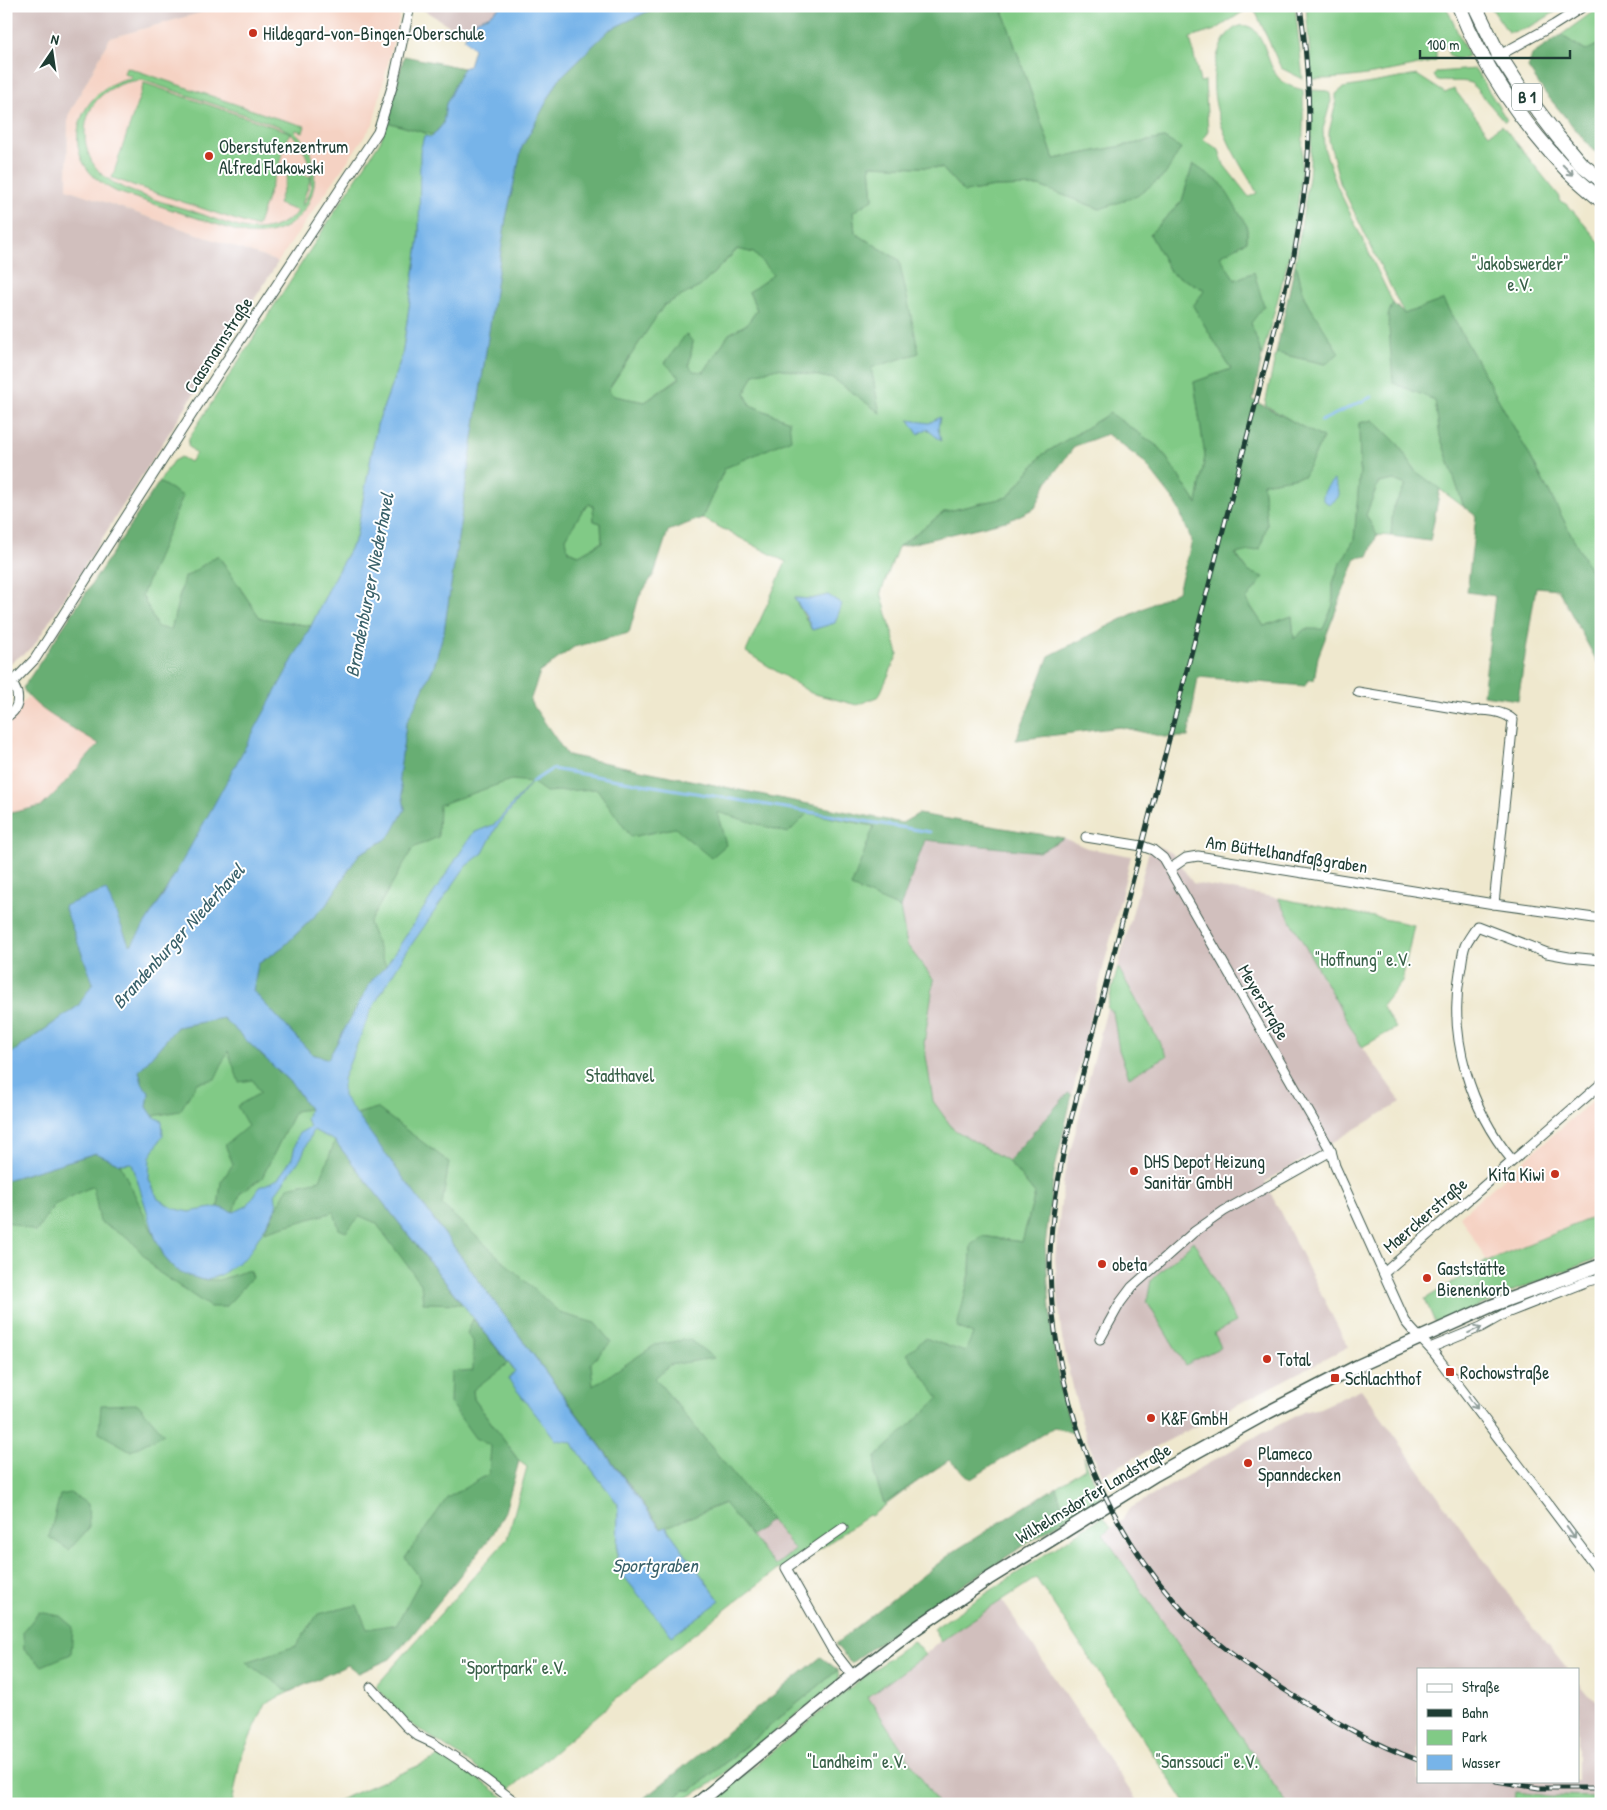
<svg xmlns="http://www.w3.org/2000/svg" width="1607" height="1810" viewBox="0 0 1607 1810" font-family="'Patrick Hand',sans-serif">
<rect width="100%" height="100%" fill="#fff"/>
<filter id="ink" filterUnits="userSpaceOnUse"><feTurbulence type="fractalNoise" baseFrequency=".02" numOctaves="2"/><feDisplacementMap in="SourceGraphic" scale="10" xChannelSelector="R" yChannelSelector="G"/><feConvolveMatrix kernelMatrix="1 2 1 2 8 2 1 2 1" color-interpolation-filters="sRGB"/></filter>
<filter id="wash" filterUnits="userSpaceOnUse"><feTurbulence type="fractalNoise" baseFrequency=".0096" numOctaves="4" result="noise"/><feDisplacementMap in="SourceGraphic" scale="20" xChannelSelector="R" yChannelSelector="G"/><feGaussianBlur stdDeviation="1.12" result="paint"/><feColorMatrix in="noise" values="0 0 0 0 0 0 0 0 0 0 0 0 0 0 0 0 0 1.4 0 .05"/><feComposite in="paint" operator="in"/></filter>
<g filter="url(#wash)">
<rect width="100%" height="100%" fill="#efe8ce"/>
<g fill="#f5d2c3">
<polygon points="211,6 402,6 373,124 278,262 67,189 68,116 110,38 203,12"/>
<polygon points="27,697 72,728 99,743 61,787 42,806 6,814 6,723"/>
<polygon points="1601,1093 1601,1214 1487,1261 1460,1216"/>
</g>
<g fill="#d1bfbd" fill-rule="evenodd">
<polygon points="6,6 211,6 203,12 110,38 68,116 67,189 278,262 33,647 6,666"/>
<polygon points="417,6 501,6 488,16 477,20 466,36"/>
<polygon points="1064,838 1087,848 1131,856 1072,1095 1068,1093 1008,1161 953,1129 933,1101 924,1043 934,980 907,945 900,908 925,840 1039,852"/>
<path d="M1151 843 1172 853 1193 883 1278 898 1362 1047 1401 1102 1265 1182 1348 1347 1102 1475 1087 1440 1071 1383 1061 1332 1055 1258 1064 1175 1107 1008 1113 1012 1119 1050 1167 1056 1118 967ZM1194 1241 1236 1322 1214 1333Z"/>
<polygon points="1361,1389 1526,1618 1567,1669 1418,1669 1418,1781 1578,1781 1578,1683 1588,1695 1601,1704 1601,1797 1549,1796 1516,1792 1515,1804 1287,1804 1103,1534 1122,1520 1129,1509 1244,1443 1303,1412 1320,1408"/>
<polygon points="771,1520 796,1550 775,1567 751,1536"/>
<polygon points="1002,1600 1139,1804 938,1804 868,1697 924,1655 940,1641"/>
</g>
<g fill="#81ca86" stroke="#50845d" fill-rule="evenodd">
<path d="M1001 6H1252L1215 30 1190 38 1200 82 1205 81 1208 131 1203 139 1219 150 1224 165 1249 197 1257 193C1252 183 1245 173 1240 164 1223 134 1209 101 1215 66 1217 55 1220 45 1227 35 1233 28 1241 23 1250 27 1267 35 1266 69 1282 81 1288 86 1296 88 1303 90 1304 147 1301 204 1288 260 1280 292 1271 324 1262 356L1251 323 1254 272 1235 280 1219 256 1247 241V226L1193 164 1182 201 1150 234 1171 273 1205 290 1193 306 1231 369 1194 382 1205 456 1197 504 1160 448 1110 413 1042 455 1008 497 944 512 898 547 881 592 898 654 879 696 857 705 811 693 746 652 786 562 702 518 725 468 790 439 789 421 750 405 745 393 754 374 778 368 834 379 879 412 871 368 899 260 855 233 853 212 873 199 870 165 942 168 964 192 995 187 1039 186 1100 209 1181 149 1164 138 1054 159ZM828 595 812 630 794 598 811 599Z"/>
<polygon points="1253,6 1295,6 1303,79 1281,68"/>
<path d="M1306 6H1446L1468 56 1458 60 1449 56 1446 46 1436 48V61C1396 70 1353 80 1312 79Z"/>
<path d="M1490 6H1564C1550 15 1525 33 1508 32Z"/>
<polygon points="1601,6 1601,43 1586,51 1561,35"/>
<path d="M126 67 273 117 305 126 303 132 296 130 295 132C325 158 320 209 284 228 272 234 259 235 246 234L117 192C103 185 90 176 83 162 65 125 94 83 131 78V76L124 73ZM142 80 281 127 289 132 144 83 112 178 257 227 290 132C310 152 320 183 301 207L311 177 289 170 278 204 298 211 297 213C285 223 272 230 256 230 236 229 216 219 198 213 171 204 123 193 103 175 79 155 79 113 103 94 115 85 127 81 142 80Z"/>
<path d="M1475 69 1507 120 1505 122 1471 83C1459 79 1446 84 1436 79L1434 75 1437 72Z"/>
<polygon points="1417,75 1445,93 1454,89 1489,134 1502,125 1560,197 1559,201 1567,204 1601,244 1601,591 1531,458 1443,300 1404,314 1340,183 1329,140 1329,132 1336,102 1336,94 1343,88"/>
<polygon points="1312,90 1327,91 1330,93 1331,101 1323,129 1324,148 1337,186 1393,303 1388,315 1435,400 1440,436 1464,507 1415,471 1398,444 1373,420 1359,423 1360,470 1354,541 1339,566 1333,583 1333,605 1323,630 1305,629 1294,639 1292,616 1264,626 1246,599 1249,572 1235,553 1260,549 1267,525 1263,483 1304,475 1323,439 1265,405 1276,353 1325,364 1338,353 1304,297 1297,267 1295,265 1309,177 1311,147"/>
<polygon points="387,122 433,135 421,197 419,238 402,356 377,425 356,538 335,576 311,626 260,618 218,555 184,578 171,631 157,627 142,595 182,496 159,482 173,461 181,457 190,462 196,453 188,446 189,438 381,140"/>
<polygon points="738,249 754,253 774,275 749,292 757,310 747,324 729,334 704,372 693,372 689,365 693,342 665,363 680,377 645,402 614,396 608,390 664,305 701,286"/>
<polygon points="1394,480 1406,485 1393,508 1391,536 1377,535 1366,515 1378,483"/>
<polygon points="589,504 593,506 594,521 601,523 602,542 579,555 568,551 566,538 582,511"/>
<path d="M403 746 808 813 874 826 852 887 900 908 907 945 934 980 924 1043 933 1101 953 1129 1008 1161 1035 1194 1022 1242 982 1236 971 1245 970 1274 958 1325 960 1328 973 1334 923 1477 871 1516 869 1515 866 1517 794 1567 777 1570 691 1636 508 1791 460 1756 408 1722 376 1686 507 1539 527 1467 519 1461 474 1399 473 1390 469 1393 517 1462 391 1658 359 1673 348 1664 266 1703 241 1757 232 1804H6V890L177 1027 221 1018ZM509 1364 587 1427 660 1373 655 1378 795 1550 775 1566 725 1503 666 1527 720 1601 617 1568 618 1504 571 1442 508 1379 515 1372Z"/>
<polygon points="1278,898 1414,925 1402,981 1382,1006 1396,1028 1362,1047"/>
<polygon points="1118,967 1167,1056 1129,1077 1119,1050 1113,1012 1107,1008"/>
<polygon points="1601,1214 1601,1257 1516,1290 1436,1325 1425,1299 1487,1261"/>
<polygon points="1194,1241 1236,1322 1214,1333 1221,1347 1185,1365 1147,1302 1151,1280"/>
<polygon points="1083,1456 1103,1501 1066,1519 1056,1487 1085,1468"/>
<polygon points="1103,1516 1111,1527 1103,1534 1287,1804 1186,1804 1036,1578 940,1641 933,1629"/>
<polygon points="913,1641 925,1655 868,1697 938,1804 708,1804 856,1683"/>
<polygon points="838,1670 839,1680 711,1784 676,1804 667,1804 684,1790 692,1790"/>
<polygon points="443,1755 461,1765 512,1804 330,1804"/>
<polygon points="1516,1792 1549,1796 1601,1797 1601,1804 1515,1804"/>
</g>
<g fill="#68ae73" stroke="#447654" fill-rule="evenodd">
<path d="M659 6H1001L1054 159 1164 138 1181 148 1165 175 1137 196 1100 209 1039 186 995 187 964 192 942 168 870 165 873 199 853 212 855 233 899 260 919 353 871 368 880 413 834 379 778 368 754 374 745 393 750 405 789 421 791 439 725 468 702 518 668 531 654 574 639 597 629 633 574 647 540 672 530 701 567 755 902 823 918 814 1064 838 1039 852 925 840 900 908 851 887 874 826 808 813 788 833 717 812 726 845 711 858 675 828 631 837 597 789 546 792 532 782 511 780 439 805 438 837 413 848 369 923 386 966 372 980 328 1059 312 1054 253 991 258 964 284 946 326 905 359 854 385 840 405 809 399 777 406 724 434 666 444 631 506 218 522 147 559 79 609 30ZM737 249 754 253 773 275 749 292 757 310 747 324 729 334 704 372 693 371 689 365 693 342 686 334 665 363 680 378 645 402 614 396 608 390 664 305 701 286ZM589 504 593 506 594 521 601 523 602 542 579 555 568 551 566 538 582 511Z"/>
<polygon points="1561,35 1585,51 1601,43 1601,157 1593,150 1545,93 1528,68 1532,55"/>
<polygon points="404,56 463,68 446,104 443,124 433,135 387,122"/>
<polygon points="1193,164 1221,183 1247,226 1247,241 1220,256 1235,280 1254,272 1264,306 1251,323 1262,356 1253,400 1323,438 1304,476 1263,483 1267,525 1260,549 1235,554 1249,572 1264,577 1246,600 1264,626 1292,616 1294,639 1305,629 1323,629 1333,605 1333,583 1339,566 1354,540 1360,470 1359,423 1373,420 1398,444 1415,471 1440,489 1430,541 1391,536 1393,508 1406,485 1394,480 1378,483 1366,515 1377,535 1368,556 1356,558 1318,657 1314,680 1308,680 1305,686 1198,677 1188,737 1164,737 1120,727 1016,740 1049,656 1178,591 1192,541 1176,503 1144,462 1107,434 1075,446 1047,482 1035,508 1010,520 898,547 944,512 1008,497 1042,455 1110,413 1160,448 1197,504 1205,456 1194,382 1231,369 1193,306 1205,290 1171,273 1150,234 1182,201"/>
<polygon points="1295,265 1297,267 1304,297 1339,353 1326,364 1276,353"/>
<polygon points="1443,300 1531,458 1601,591 1601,669 1558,589 1536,587 1518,700 1483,695 1495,596 1467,592 1476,516 1464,507 1440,436 1435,400 1393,383 1388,315 1393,303 1404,314"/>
<path d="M159 482 183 496 142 595 157 627 171 630 184 578 218 555 260 618 311 626C253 733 197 842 132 945L64 906 94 983 78 1006 6 1057V814L42 806 61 787 99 744C79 730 33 710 23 688Z"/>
<polygon points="223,1018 294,1086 309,1109 295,1111 262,1178 241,1192 233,1212 218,1207 221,1182 233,1164 225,1145 248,1126 237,1106 260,1093 253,1080 239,1082 228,1051 215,1079 197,1083 180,1111 153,1116 147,1107 149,1093 142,1083 139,1071 177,1027"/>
<polygon points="1068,1093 1072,1095 1054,1173 1045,1246 1052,1333 1060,1388 1073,1433 1054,1427 971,1479 949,1460 884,1504 875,1476 876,1457 939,1398 907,1354 925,1338 965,1352 973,1334 957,1327 970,1274 971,1245 982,1236 1022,1242 1035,1194 1008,1161"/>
<polygon points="377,1108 449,1162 442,1205 560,1313 595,1323 611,1342 591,1363 593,1386 655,1345 689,1339 714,1358 669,1365 655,1378 771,1520 751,1536 724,1503 662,1529 356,1114"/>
<polygon points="335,1141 462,1304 423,1303 421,1284 376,1223 360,1216 346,1232 339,1229 334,1212 264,1232 288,1187 320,1180"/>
<polygon points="96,1153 120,1164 165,1258 175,1269 204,1280 219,1280 249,1270 252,1277 226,1307 210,1307 157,1271 130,1239 100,1222 93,1186 54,1205 36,1232 6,1221 6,1180"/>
<polygon points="473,1319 508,1363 473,1390 474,1399 519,1461 505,1511 493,1534 410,1638 390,1659 358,1673 348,1665 289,1692 246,1662 296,1646 318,1614 357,1605 367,1629 397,1624 421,1579 405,1558 447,1498 489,1474 491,1446 475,1438 450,1403 451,1372 473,1370 473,1341 467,1333"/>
<polygon points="138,1404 164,1434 131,1451 99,1433 101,1405"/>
<path d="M1056 1487 1066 1519C993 1565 921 1612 851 1663L835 1644 953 1552Z"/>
<polygon points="70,1493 88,1504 89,1528 69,1550 49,1537 60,1495"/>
<polygon points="39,1612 60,1616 73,1627 71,1654 42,1666 24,1649 23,1632"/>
<polygon points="821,1657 838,1670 692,1790 684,1790 667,1804 637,1804"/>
</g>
<g fill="#77b4e9" stroke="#4b788e" fill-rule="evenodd">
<path d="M501 6H659L609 30 559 79 522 147 506 218 444 631 434 666 406 724 399 777 405 809 392 833 385 840 359 854 326 905 284 946 258 964 253 991 312 1054 328 1059 372 980 386 966 473 833 495 824 532 782 496 828 483 853 466 866 405 954 371 1010 343 1079V1096L661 1529 666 1527 720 1601 672 1636 617 1568 618 1504 571 1442 556 1440 508 1379 515 1371 335 1141 313 1130 301 1158 275 1194 277 1207 248 1255 221 1275 204 1280 189 1276 175 1269 165 1258 155 1237 132 1163 120 1164 96 1153 6 1180V1057L78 1006 93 983 64 906 106 890 129 944H132L162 897 211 810 311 626 335 576 356 538 377 425 402 356 419 238 420 151 424 136 432 137 443 124 446 104 463 68 469 66 474 49 464 39 477 20 488 16ZM223 1018 294 1086 309 1109 306 1119 310 1127 298 1134 292 1158 278 1179 260 1187 247 1206 234 1212 218 1207 189 1212 175 1209 158 1199 149 1179 150 1157 163 1135 162 1121 153 1116 147 1107 149 1093 142 1083 139 1071 177 1027Z"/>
<polygon points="940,417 938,428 941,441 927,429 918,434 909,420 929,423"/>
<path d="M1334 480C1340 492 1343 497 1329 504L1323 500C1322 493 1328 484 1334 480Z"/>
<polygon points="828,595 842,604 835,623 812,630 807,618 794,598 811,599"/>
</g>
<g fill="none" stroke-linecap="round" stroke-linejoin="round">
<g stroke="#77b4e9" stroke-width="3">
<polyline points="1321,421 1371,397"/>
<polyline points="532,782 552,769 930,832"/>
</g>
</g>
</g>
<g filter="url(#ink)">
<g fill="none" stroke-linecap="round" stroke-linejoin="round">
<defs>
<g id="minor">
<polyline points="1496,57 1554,25 1584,6"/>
<path d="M6 679C21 689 22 708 6 717"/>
<polyline points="12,683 35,659 215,378 378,132 393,84 410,6"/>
<path d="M1358 692 1472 711C1484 709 1504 711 1513 720L1494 904 1601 919"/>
<path d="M1086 837 1142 846 1153 850 1163 858 1331 1151 1335 1166 1405 1321C1415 1335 1428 1344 1438 1358L1601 1574"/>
<polyline points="1170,869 1186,858 1198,856 1494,904"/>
<path d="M1512 1160C1470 1109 1448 1038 1460 972 1462 964 1462 954 1465 946 1468 939 1474 932 1477 926L1547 953 1569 957 1601 960"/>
<polyline points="1384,1273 1601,1084"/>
<polyline points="1100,1339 1120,1303 1132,1287 1194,1232 1224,1211 1331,1151"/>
<polyline points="1430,1348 1481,1327 1504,1314 1588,1281 1601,1278"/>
<polyline points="843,1528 786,1568 832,1649 853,1676"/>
<polyline points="371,1687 406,1726 418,1736 433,1743 465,1764 518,1804"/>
</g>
<polyline id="secondary" points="697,1804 853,1676 915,1629 988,1579 1155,1475 1263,1415 1358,1366 1491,1306 1601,1265"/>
<g id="primary">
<path d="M1459 6C1482 66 1522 123 1566 169 1577 180 1589 190 1601 200"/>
<polyline points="1475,6 1499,55 1519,86 1558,137 1580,163 1601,180"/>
</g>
</defs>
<use href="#minor" stroke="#3e574b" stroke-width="11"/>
<use href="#secondary" stroke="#3e574b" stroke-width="15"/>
<use href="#primary" stroke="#3e574b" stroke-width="16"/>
<use href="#minor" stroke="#fff" stroke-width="9"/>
<use href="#secondary" stroke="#fff" stroke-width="12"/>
<use href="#primary" stroke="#fff" stroke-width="14"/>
<defs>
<g id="rail">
<path d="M1300 6C1308 59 1312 126 1306 179 1303 204 1298 230 1294 255L1068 1131C1059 1173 1051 1215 1050 1258 1050 1382 1094 1509 1176 1603 1208 1640 1250 1668 1291 1694 1332 1720 1373 1744 1418 1760"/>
<polyline points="1496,1781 1539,1788 1601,1788"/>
</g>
</defs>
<use href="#rail" stroke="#1f3d34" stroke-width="5"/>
<use href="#rail" stroke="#fff" stroke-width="3" stroke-dasharray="9" stroke-linecap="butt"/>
</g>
<defs><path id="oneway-shaft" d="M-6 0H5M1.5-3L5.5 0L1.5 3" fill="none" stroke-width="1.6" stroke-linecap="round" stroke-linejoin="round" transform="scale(1.25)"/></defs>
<g stroke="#8f9e9a">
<use href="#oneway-shaft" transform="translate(1568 170) rotate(45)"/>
<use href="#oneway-shaft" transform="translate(1475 1330) rotate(-24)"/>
<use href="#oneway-shaft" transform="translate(1473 1403) rotate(53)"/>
<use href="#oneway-shaft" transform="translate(1571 1533) rotate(54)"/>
</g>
</g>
<g fill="#c8321e" stroke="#fff" stroke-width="2">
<circle cx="253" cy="33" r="5"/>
<circle cx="209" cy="156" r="5"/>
<circle cx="1134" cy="1171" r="5"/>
<circle cx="1555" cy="1174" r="5"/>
<circle cx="1102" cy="1264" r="5"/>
<circle cx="1427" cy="1278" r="5"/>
<circle cx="1267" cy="1359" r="5"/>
<rect x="1445" y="1367" width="10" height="10" rx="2.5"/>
<rect x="1330" y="1373" width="10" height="10" rx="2.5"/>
<circle cx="1151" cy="1418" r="5"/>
<circle cx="1248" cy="1463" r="5"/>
</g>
<g text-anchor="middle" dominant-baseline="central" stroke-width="4" stroke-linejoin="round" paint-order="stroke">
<rect fill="#fff" stroke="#627771" stroke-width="1" x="1512" y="83.5" width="30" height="27" rx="4"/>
<g font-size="16" font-weight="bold" fill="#1f3d34">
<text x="1527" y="97">B 1</text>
</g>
<g font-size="18" fill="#1f3d34" stroke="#fff" text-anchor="start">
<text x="263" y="33">Hildegard-von-Bingen-Oberschule</text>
<text x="219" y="146">Oberstufenzentrum<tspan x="219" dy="21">Alfred Flakowski</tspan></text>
<text x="1144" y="1161">DHS Depot Heizung<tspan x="1144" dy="21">Sanitär GmbH</tspan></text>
<text x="1545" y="1174" text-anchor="end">Kita Kiwi</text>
<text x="1112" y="1264">obeta</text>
<text x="1437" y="1268">Gaststätte<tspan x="1437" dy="21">Bienenkorb</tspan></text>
<text x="1277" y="1359">Total</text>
<text x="1460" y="1372">Rochowstraße</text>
<text x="1345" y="1378">Schlachthof</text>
<text x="1161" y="1418">K&amp;F GmbH</text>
<text x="1258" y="1453">Plameco<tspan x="1258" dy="21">Spanndecken</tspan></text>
</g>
<g font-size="18" fill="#386048" stroke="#fff">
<text x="1520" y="263">"Jakobswerder"<tspan x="1520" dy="21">e.V.</tspan></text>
<text x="1363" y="959">"Hoffnung" e.V.</text>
<text x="620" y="1075">Stadthavel</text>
<text x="514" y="1667">"Sportpark" e.V.</text>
<text x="857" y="1761">"Landheim" e.V.</text>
<text x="1207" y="1761">"Sanssouci" e.V.</text>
</g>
<g font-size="18" fill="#1f3d34" stroke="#fff">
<text transform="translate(218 345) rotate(-57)">Caasmannstraße</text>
<text transform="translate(1287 854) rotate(9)">Am Büttelhandfaßgraben</text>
<text transform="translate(1264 1002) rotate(60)">Meyerstraße</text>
<text transform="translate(1425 1215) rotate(-41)">Maerckerstraße</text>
<text transform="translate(1093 1493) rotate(-31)">Wilhelmsdorfer Landstraße</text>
</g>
<g font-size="19" font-style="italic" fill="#39616a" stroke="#fff">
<text transform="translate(369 585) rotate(-79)">Brandenburger Niederhavel</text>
<text transform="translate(178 936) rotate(-48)">Brandenburger Niederhavel</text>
<text x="655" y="1565">Sportgraben</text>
</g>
</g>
<rect width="1607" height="1810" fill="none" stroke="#fff" stroke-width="25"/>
<rect x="1417" y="1668" width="162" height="115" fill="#ffffff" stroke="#a5b1ae"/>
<rect x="1427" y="1684" width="25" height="8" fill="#ffffff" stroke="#a5b1ae"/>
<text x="1462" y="1692" font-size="15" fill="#1f3d34">Straße</text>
<rect x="1427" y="1709" width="25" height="8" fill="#1f3d34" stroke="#a5b1ae"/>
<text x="1462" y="1718" font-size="15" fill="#1f3d34">Bahn</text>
<rect x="1427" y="1730" width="25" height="15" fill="#81ca86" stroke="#a5b1ae"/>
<text x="1462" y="1742" font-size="15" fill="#1f3d34">Park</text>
<rect x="1427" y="1755" width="25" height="15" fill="#77b4e9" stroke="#a5b1ae"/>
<text x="1462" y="1768" font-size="15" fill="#1f3d34">Wasser</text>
<g transform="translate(52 52) rotate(13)" stroke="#ffffff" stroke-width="4" paint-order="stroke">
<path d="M0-4L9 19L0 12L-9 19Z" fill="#1f3d34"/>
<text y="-8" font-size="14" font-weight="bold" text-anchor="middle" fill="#1f3d34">N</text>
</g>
<path d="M1420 50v8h150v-8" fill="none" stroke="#1f3d34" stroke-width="2.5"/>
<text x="1427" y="50" font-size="15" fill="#1f3d34" stroke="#ffffff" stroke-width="4" paint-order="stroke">100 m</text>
</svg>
